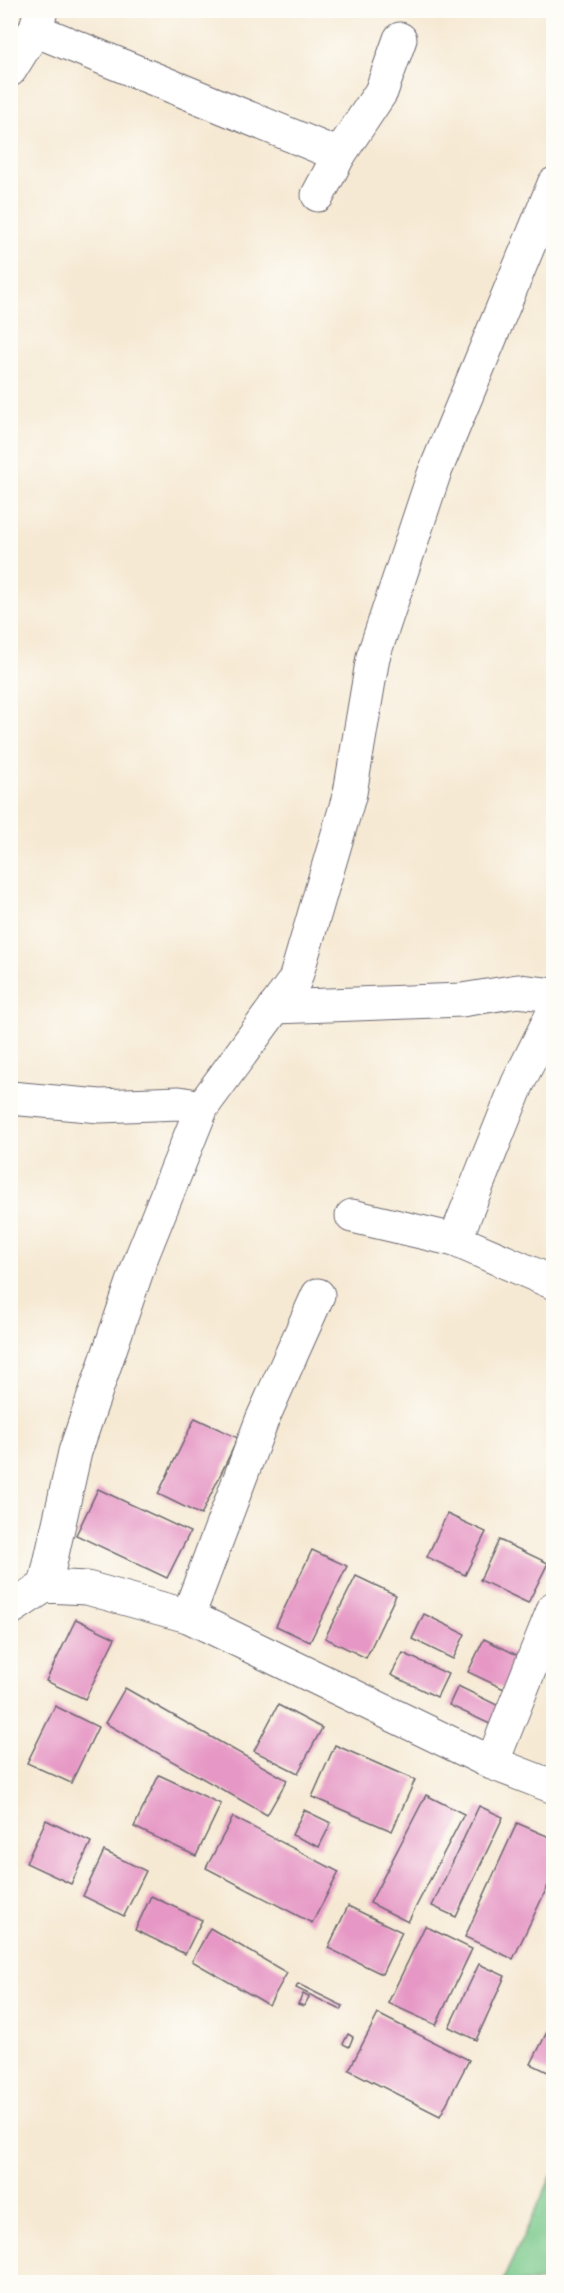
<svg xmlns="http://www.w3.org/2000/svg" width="564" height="2293" viewBox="0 0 564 2293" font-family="Kalam,sans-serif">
<rect width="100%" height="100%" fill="#fdfcf7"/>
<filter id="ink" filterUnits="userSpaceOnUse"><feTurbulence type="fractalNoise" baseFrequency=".0167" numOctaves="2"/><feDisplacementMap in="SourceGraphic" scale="12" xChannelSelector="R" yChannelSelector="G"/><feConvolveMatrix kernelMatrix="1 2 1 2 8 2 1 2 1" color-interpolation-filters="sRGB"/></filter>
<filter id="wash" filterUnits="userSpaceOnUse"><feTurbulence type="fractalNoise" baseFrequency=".008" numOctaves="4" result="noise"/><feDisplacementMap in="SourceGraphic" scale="24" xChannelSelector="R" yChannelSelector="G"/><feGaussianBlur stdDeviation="1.35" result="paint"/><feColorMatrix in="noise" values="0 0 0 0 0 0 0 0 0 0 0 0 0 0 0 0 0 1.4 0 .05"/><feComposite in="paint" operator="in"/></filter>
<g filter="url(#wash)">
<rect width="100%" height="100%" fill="#f6e9d3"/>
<polygon fill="#78c889" stroke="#4d7562" stroke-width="1.5" points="553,2173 553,2282 502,2282"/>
<g id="blocks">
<g fill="#e697c5">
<polygon points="195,1418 238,1438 201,1515 158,1494"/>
<polygon points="98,1489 190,1532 167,1578 76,1535"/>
<polygon points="447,1514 486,1532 465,1575 427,1557"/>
<polygon points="499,1540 548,1563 528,1603 480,1580"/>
<polygon points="312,1550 347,1566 310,1642 276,1626"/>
<polygon points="356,1576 396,1595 366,1658 325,1638"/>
<polygon points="424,1614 465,1634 453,1659 412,1639"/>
<polygon points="76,1619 115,1638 85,1699 46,1681"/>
<polygon points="484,1639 519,1656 504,1689 468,1672"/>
<polygon points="403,1653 448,1674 437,1697 391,1675"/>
<polygon points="458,1686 501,1707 492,1725 449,1705"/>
<polygon points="125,1688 287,1780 267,1815 105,1723"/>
<polygon points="278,1705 322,1728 298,1773 254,1751"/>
<polygon points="55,1706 98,1727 71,1783 27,1763"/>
<polygon points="335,1745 415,1780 392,1831 312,1797"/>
<polygon points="159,1775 221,1804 196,1856 134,1827"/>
<polygon points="426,1795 464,1814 408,1922 370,1903"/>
<polygon points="479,1806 503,1817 456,1917 432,1906"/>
<polygon points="304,1810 331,1823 319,1847 292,1835"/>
<polygon points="233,1817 339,1872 312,1923 206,1868"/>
<polygon points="46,1820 91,1842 71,1884 26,1863"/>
<polygon points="517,1823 554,1839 554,1873 513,1959 465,1937"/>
<polygon points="104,1851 146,1871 124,1916 83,1896"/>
<polygon points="151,1896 202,1920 185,1954 135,1930"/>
<polygon points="348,1906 402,1932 382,1974 328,1948"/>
<polygon points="425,1926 472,1949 436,2025 388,2003"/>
<polygon points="210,1928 287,1973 269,2005 192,1961"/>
<polygon points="479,1964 505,1976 476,2040 449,2027"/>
<polygon points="298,1984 343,2006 341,2010 296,1988"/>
<polygon points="303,1994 309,1997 304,2006 298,2004"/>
<polygon points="378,2014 469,2060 440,2116 349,2070"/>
<polygon points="554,2018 554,2075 531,2064"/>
<polygon points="348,2034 353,2037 349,2047 343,2044"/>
</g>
</g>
</g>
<g filter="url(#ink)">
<use href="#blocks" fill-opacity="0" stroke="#6c6870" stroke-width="1.5"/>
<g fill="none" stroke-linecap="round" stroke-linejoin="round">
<defs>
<g id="minor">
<polyline points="35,30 339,155"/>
<polyline points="10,70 35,30 41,11"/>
<polyline points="318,195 339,155 381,92 400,39"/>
<polyline points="275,1007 462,1000 518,991 554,995"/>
<polyline points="554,1011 518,1083 455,1240 554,1283"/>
<polyline points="10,1098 100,1106 179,1103 202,1107"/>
<polyline points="352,1216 455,1240"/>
<polyline points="45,1586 75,1452 142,1256 202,1107 295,980 350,793 373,657 434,474 554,184"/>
<polyline points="10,1609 45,1586 87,1588 188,1616 492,1763 554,1787"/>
<polyline points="188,1616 262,1420 318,1295"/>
<polyline points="492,1763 554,1608"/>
</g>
</defs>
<use href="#minor" stroke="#6c6870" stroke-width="35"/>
<use href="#minor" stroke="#fff" stroke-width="33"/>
</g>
</g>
<rect width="564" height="2293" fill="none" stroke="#fdfcf7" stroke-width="36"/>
</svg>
